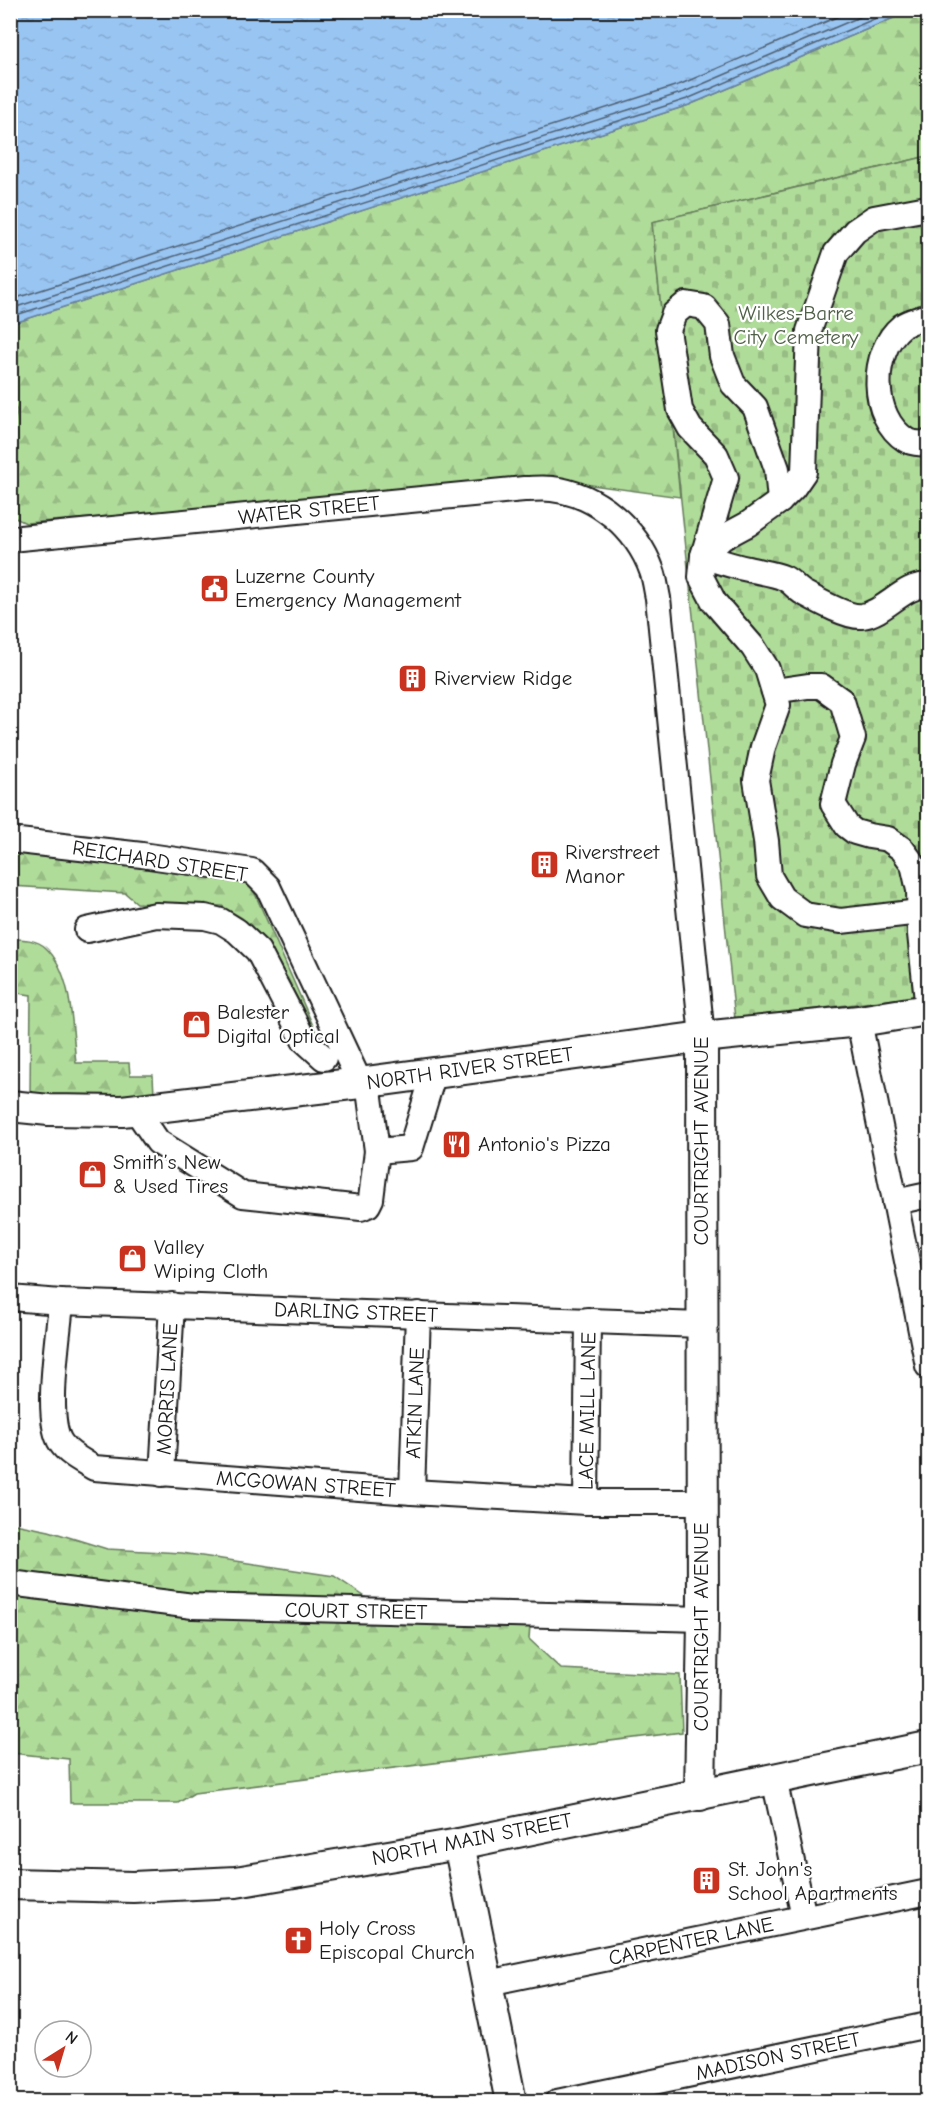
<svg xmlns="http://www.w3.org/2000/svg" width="939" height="2112" viewBox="0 0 939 2112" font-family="'Comic Neue',sans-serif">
<defs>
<pattern id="forest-firs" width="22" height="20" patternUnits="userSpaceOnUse" patternTransform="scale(1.5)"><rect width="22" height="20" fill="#b0dc9a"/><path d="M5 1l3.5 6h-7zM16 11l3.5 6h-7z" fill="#97bc84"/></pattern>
<pattern id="cemetery-stones" width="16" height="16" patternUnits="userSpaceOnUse" patternTransform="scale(1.5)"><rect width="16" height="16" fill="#b0dc9a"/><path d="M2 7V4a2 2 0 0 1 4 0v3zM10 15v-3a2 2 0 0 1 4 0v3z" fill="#97bc84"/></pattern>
<pattern id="water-ripples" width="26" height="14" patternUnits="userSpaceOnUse" patternTransform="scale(1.5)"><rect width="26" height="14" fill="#99c5f3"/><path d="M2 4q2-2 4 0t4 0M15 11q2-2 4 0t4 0" fill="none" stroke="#83a9d0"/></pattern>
</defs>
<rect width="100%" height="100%" fill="#fff"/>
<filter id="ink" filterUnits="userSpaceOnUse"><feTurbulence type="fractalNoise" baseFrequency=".0167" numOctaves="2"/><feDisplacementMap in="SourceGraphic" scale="12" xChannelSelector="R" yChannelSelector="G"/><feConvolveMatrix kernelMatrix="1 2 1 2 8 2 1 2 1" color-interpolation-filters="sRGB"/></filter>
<g filter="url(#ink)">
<g fill="url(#forest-firs)" stroke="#667c5b" stroke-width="1.5">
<path d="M910 11H928V156L652 222 680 497 562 481 26 523 15 518C5 491 10 438 17 411L11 399V324L689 105Z"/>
<polygon points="10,850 249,880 318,1037 268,943 242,918 222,906 137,903 125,893 11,886"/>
<path d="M10 939C22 939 37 939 46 948 73 973 72 1028 76 1063H129L130 1075H153L154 1096 117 1102 30 1094 31 995 11 992Z"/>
<polygon points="10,1523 49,1531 107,1549 182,1553 334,1576 401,1621 530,1625 529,1639 561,1669 680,1675 682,1732 194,1793 178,1803 70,1803 69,1759 11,1753"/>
</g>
<polygon fill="url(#cemetery-stones)" stroke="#667c5b" stroke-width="1.5" points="928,156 928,995 735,1019 652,222"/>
<polygon fill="url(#water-ripples)" stroke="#67819d" stroke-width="1.5" points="10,11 11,10 910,11 689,105 11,324"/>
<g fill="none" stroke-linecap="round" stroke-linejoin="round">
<g stroke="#4e6072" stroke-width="1.5">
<polyline points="10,300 681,84 853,10"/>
<polyline points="10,309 684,92 876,10"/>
<polyline points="10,317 687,99 895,10"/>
</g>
<defs>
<g id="minor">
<path d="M928 210 922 209 874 218 855 231 836 253 809 331 804 472 793 488 780 501 748 524 722 538 703 556C718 561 732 566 748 569 759 572 773 573 784 578 791 581 796 588 802 592 815 599 848 618 862 616 886 613 904 583 928 586"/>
<path d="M928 316C920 319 909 321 902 326 870 352 870 417 906 440 912 444 922 443 928 444"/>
<polyline points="780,501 777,469 755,407 733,384 722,356 718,324 704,307 686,304 674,314 668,330 680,410 690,428 716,455 726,478 703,556 701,577 714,602 753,647 767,669 778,705 763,747 756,780 766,841 769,876 782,898 805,915 841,921 920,912 928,913"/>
<path d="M10 539 524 489C534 489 543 488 552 489 597 494 637 529 652 571 655 579 656 589 658 598L702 1037"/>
<polyline points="774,691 808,686 821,686 842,701 853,738 843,764 833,804 847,826 855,832 869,836 888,839 902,849 913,864 919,890 920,934 928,1010"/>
<polyline points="10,840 142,855 252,871 268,887 360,1083"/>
<polyline points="87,930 156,915 205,917 221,921 237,931 258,951 304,1040 324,1058"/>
<polyline points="859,1021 928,1366"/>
<polyline points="368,1082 377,1151 411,1148 434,1073"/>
<polyline points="136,1110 158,1142 243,1195 361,1208 368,1205 371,1199 377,1151"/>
<polyline points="895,1202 928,1195"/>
<polyline points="10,1298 61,1302 701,1325"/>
<path d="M61 1302C59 1333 44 1419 61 1443 68 1454 83 1461 94 1468L412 1492 586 1502H702"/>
<polyline points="162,1474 172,1305"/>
<polyline points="412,1492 418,1314"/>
<polyline points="586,1502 588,1320"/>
<polyline points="10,1583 193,1606 703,1619"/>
<polyline points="774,1779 804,1917"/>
<polyline points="488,1983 928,1892"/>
<polyline points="557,2102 928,2025"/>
</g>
<g id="major">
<polyline points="10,1106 49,1110 122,1111 360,1083 702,1037 859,1021 928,1010"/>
<polyline points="700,1795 703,1619 702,1037"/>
<polyline points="459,1844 511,2102"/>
<polyline points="10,1884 133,1887 236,1882 459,1844 928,1747"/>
</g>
</defs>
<use href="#minor" stroke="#1c1c1c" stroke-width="28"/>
<use href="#major" stroke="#1c1c1c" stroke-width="34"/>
<use href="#minor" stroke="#fff" stroke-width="24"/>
<use href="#major" stroke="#fff" stroke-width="30"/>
</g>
</g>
<defs>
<symbol id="civic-square" viewBox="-11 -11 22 22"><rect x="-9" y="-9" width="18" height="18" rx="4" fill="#c8321e" stroke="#fff"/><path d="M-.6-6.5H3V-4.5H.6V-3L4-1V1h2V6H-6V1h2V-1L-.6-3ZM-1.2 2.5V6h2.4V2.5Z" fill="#fff"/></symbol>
<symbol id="building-square" viewBox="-11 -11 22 22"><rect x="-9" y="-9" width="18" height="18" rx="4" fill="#c8321e" stroke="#fff"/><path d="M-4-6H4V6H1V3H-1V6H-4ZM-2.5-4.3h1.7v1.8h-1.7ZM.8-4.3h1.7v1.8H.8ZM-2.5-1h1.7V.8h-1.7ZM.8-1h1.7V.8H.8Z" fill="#fff"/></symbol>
<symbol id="shop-square" viewBox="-11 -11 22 22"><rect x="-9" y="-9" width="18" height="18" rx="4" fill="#c8321e" stroke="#fff"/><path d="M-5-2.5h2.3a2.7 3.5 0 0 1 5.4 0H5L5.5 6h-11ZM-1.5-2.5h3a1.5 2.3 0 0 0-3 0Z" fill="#fff"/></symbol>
<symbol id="restaurant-square" viewBox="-11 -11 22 22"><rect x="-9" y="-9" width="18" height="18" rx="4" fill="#c8321e" stroke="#fff"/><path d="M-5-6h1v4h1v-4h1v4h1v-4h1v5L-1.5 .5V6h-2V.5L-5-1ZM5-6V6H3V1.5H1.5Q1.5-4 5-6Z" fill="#fff"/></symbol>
<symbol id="church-square" viewBox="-11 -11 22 22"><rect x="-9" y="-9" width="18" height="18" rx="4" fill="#c8321e" stroke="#fff"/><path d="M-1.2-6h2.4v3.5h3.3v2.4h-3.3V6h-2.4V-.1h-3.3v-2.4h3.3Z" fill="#fff"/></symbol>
</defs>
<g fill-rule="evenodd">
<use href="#civic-square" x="198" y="572" width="33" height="33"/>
<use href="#building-square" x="396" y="662" width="33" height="33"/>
<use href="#building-square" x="528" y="848" width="33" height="33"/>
<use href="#shop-square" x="180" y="1008" width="33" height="33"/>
<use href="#restaurant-square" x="440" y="1128" width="33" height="33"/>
<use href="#shop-square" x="76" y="1158" width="33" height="33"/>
<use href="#shop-square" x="116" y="1242" width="33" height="33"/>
<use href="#building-square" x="690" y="1864" width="33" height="33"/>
<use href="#church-square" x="282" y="1924" width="33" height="33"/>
</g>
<g text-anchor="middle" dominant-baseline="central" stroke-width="4.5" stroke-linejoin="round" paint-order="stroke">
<g font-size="21" fill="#505f48" stroke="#fff">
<text x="796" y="313">Wilkes-Barre<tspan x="796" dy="24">City Cemetery</tspan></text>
</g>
<g font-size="21" fill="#1c1c1c" stroke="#fff">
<text transform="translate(309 510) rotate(-6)">WATER STREET</text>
<text transform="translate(160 861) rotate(9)">REICHARD STREET</text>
<text transform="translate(470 1068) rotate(-8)">NORTH RIVER STREET</text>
<text transform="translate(701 1141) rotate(-90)">COURTRIGHT AVENUE</text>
<text transform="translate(356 1312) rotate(2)">DARLING STREET</text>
<text transform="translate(167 1389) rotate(-87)">MORRIS LANE</text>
<text transform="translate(415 1403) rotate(-88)">ATKIN LANE</text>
<text transform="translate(587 1411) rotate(-89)">LACE MILL LANE</text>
<text transform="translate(306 1484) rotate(4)">MCGOWAN STREET</text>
<text transform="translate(356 1611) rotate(1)">COURT STREET</text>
<text transform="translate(701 1627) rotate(-90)">COURTRIGHT AVENUE</text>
<text transform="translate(472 1839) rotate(-11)">NORTH MAIN STREET</text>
<text transform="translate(691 1941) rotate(-12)">CARPENTER LANE</text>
<text transform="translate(778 2056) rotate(-12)">MADISON STREET</text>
</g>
<g font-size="21" fill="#1c1c1c" stroke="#fff" text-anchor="start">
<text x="235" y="576">Luzerne County<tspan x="235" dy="24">Emergency Management</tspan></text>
<text x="434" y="678">Riverview Ridge</text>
<text x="565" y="852">Riverstreet<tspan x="565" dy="24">Manor</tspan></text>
<text x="217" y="1012">Balester<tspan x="217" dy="24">Digital Optical</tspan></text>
<text x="478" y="1144">Antonio's Pizza</text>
<text x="113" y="1162">Smith’s New<tspan x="113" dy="24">&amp; Used Tires</tspan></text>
<text x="154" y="1247">Valley<tspan x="154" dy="24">Wiping Cloth</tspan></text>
<text x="728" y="1869">St. John's<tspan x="728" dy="24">School Apartments</tspan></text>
<text x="319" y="1928">Holy Cross<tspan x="319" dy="24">Episcopal Church</tspan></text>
</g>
</g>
<rect width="939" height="2112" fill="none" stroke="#fff" stroke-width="36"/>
<rect x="18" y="18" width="903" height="2076" fill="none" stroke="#1c1c1c" stroke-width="2" filter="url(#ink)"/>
<g transform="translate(63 2049) rotate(37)"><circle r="28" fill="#ffffff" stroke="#a4a4a4" stroke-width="1.5"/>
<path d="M0-4.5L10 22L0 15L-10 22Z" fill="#c8321e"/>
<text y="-9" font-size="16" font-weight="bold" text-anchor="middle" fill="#1c1c1c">N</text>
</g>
</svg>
